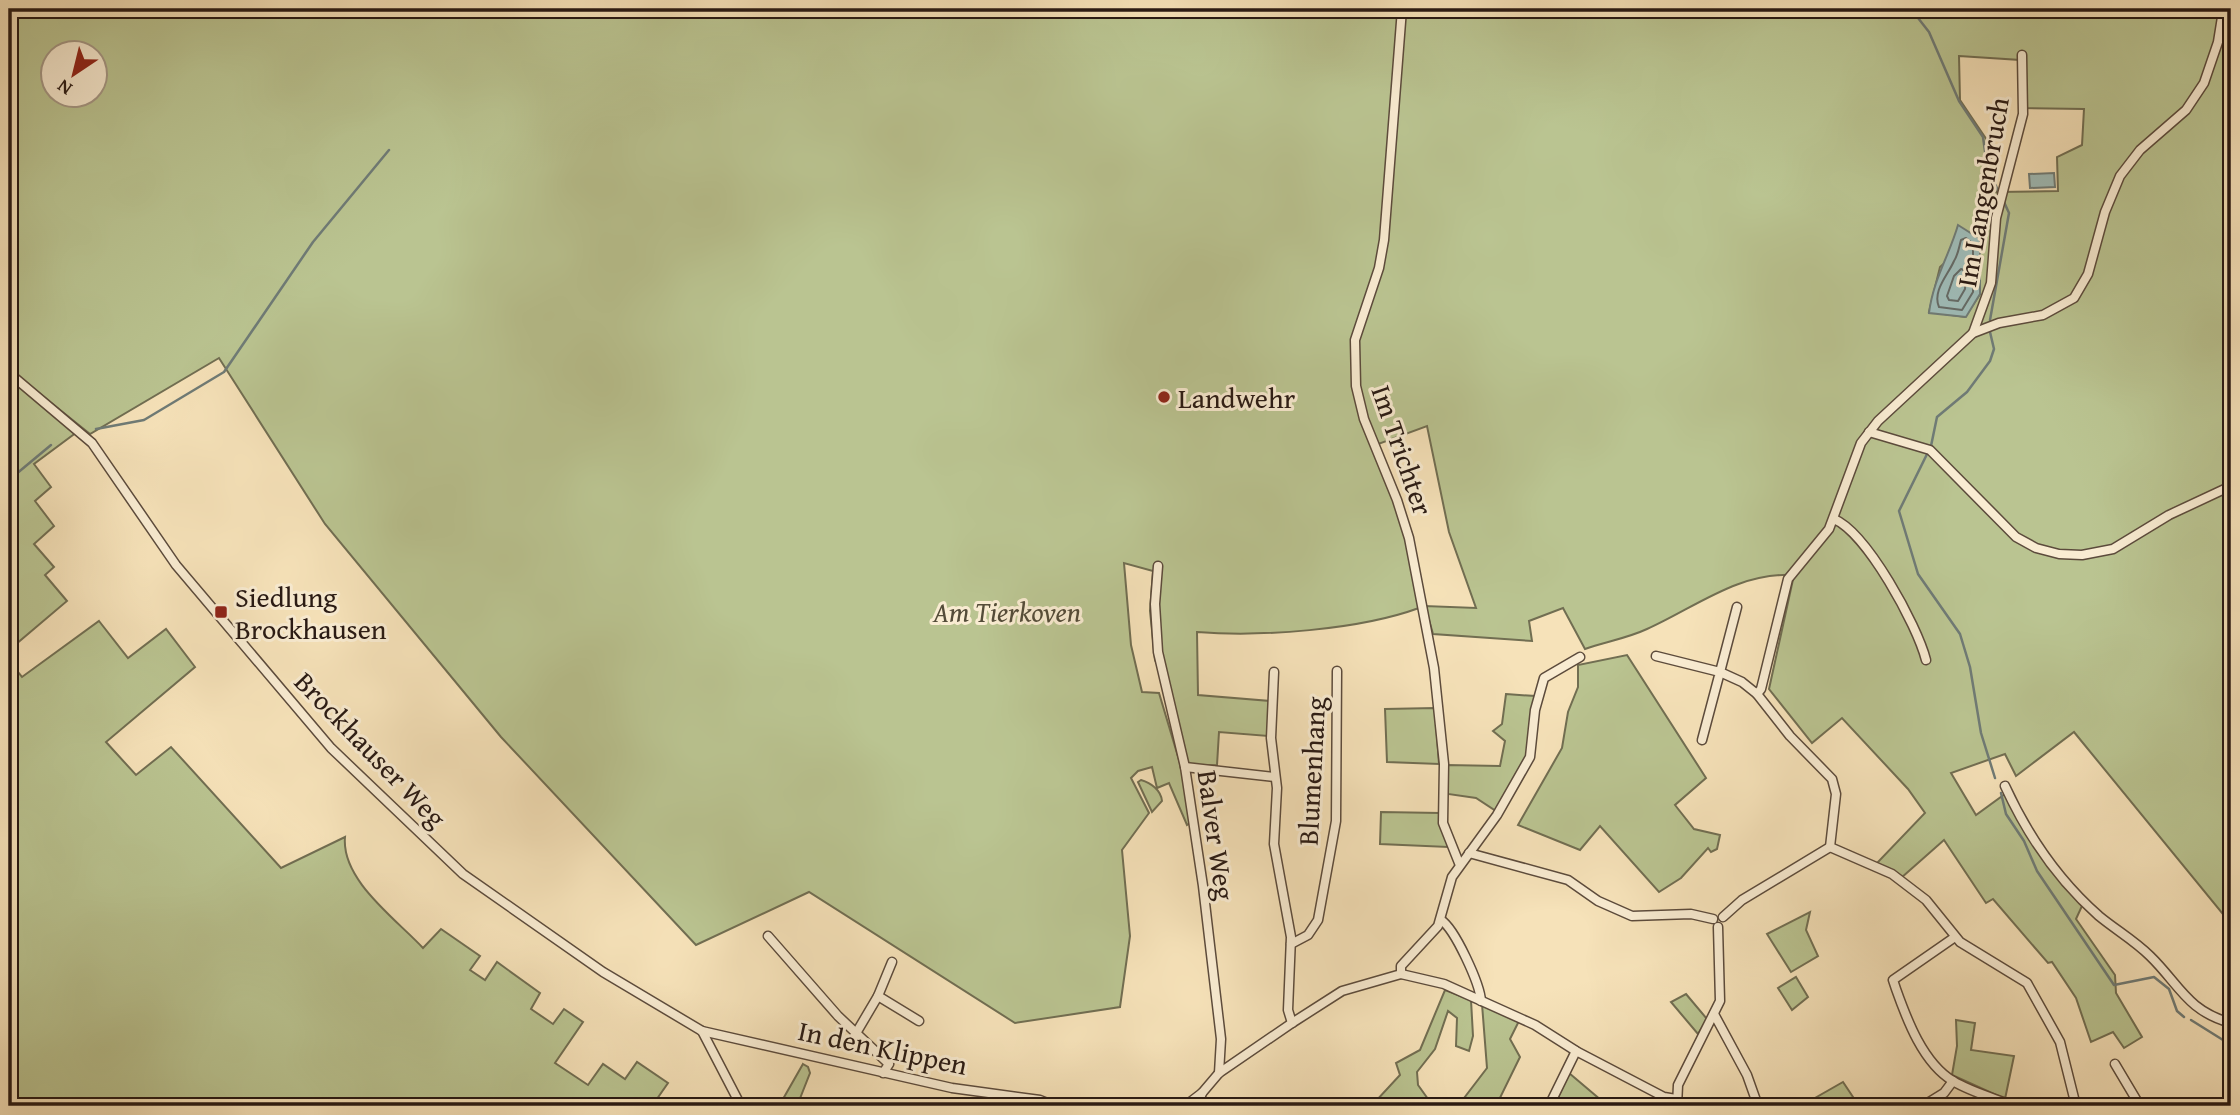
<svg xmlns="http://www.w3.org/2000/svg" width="2240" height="1115" viewBox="0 0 2240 1115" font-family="'Gentium Book Plus',serif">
<rect width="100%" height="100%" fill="#f6e2b9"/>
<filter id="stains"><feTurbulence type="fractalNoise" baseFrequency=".00286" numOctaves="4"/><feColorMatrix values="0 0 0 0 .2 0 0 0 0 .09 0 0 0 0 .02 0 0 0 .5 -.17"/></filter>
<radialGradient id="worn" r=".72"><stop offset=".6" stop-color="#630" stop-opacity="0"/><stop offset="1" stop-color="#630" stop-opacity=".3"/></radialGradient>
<g fill="#bac491" stroke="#716e52" stroke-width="2" fill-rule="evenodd">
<path d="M9 9H2231V924L2074 732 2016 776 2005 754 1951 773 1976 815 2005 794 2053 871 2082 906 2076 919 2115 975 2116 993 2142 1037 2124 1048 2113 1032 2091 1042 2076 998 2052 962 2048 963 1993 899 1986 903 1944 840 1901 878 1877 863 1925 813 1908 789 1842 718 1812 743 1769 689 1794 575C1738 572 1696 607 1647 629 1628 638 1605 642 1585 649L1563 608 1529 621 1532 641 1433 634 1425 606 1476 608 1449 532 1427 426 1378 444 1412 534 1419 608C1359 630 1261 637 1197 632L1198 695 1270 701 1268 736 1219 732 1217 765 1186 766 1165 681 1155 660 1150 611 1153 571 1124 563 1131 645 1142 692 1159 693 1182 770 1190 823 1187 825 1169 783 1157 788 1152 767 1138 771 1131 778 1149 813 1122 850 1130 936 1120 1007 1015 1023 809 892 696 945 501 737 325 524 219 358 90 434 9 369ZM52 52H94V94H52ZM1959 56 2020 60 2021 108 2084 109 2082 145 2057 157 2058 191 1996 192 1989 143 1960 100ZM1948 260 1980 294 1965 317 1929 312 1940 267Z"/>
<polygon points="9,378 77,432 34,464 51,487 35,501 54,526 34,544 54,567 45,575 67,601 9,650"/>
<path d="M99 621 128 658 166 629 195 667 106 742 136 775 171 747 281 868 345 837C341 880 396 919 423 948L441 929 480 956 470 970 485 980 497 962 540 993 531 1009 553 1024 564 1009 583 1022 555 1063 588 1085 603 1064 625 1079 637 1062 668 1083 652 1106H9V661L22 677Z"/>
<polygon points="1627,655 1706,778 1675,805 1694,829 1720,835 1717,849 1711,852 1708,848 1681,878 1659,892 1600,826 1580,850 1518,825 1562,748 1568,712 1578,687 1578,665"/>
<polygon points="1506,694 1535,696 1528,755 1496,811 1476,798 1448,794 1447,765 1500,766 1505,741 1493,731 1502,724"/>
<polygon points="1435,708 1439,764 1387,762 1385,709"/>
<path d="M1141 780C1151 783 1161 790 1162 801L1152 812 1138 782Z"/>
<polygon points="1381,812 1440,813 1448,847 1380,844"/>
<polygon points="1810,912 1806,930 1818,956 1791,972 1767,934"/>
<polygon points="1796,977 1808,997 1792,1010 1778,988"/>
<polygon points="1445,990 1471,1000 1473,1036 1469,1051 1456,1046 1457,1018 1448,1011 1435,1049 1417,1072 1418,1085 1433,1106 1379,1106 1375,1102 1400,1075 1396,1063 1420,1050"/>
<polygon points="1686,994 1707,1019 1698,1034 1671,1002"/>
<polygon points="1482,1004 1519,1021 1510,1039 1520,1057 1496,1106 1458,1106 1487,1068"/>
<polygon points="1956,1020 1975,1023 1971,1050 2014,1056 2005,1099 1952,1075 1957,1046"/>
<polygon points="803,1064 808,1067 810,1073 797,1106 779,1106"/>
<polygon points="1569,1073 1608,1106 1571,1106 1558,1097"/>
<polygon points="1843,1082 1859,1106 1801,1106"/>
</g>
<g fill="#9fbcb8" stroke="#6f7b76" stroke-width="2">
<polygon points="2054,173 2055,187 2030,188 2029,174"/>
<path d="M1958 225 1980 239V294L1966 317 1929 313C1933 280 1949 256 1958 225Z"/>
</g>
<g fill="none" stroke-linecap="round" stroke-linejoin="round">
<g stroke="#646a66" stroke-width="2">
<path d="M1966 238 1973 244V292L1962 310 1939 307C1932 291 1948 275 1954 261 1958 255 1959 247 1961 240Z"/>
<polygon points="1961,269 1966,271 1965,289 1958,301 1949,300 1947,296 1954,276"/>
</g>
<g stroke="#6f7b76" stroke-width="2.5">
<polyline points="1911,9 1929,32 1959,101 1983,137 1987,165 1999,193"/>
<polyline points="1990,320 2009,213 2004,202"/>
<polyline points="1990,332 1994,349 1990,361 1967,392 1937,417 1931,446 1899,511 1918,574 1960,634 1970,667 1981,733 1995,778"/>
<polyline points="96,429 144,420 224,372 313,242 389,150"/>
<polyline points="9,480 51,445"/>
<polyline points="2001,793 2006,814 2024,841 2037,871 2114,985 2154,977 2169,989 2177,1011 2184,1017"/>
<polyline points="2191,1020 2231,1045"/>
</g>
<defs>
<g id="street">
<polyline points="1402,9 1384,240 1379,268 1355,340 1356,386 1364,419 1397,500 1409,538 1434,668 1444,764 1443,823 1459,863"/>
<polyline points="1973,333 1991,283 1996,218 2023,114 2022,55"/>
<polyline points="9,373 92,443 176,565 331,748 463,874 603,972 702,1031 741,1106"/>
<polyline points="1869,432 1930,450 2016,537 2036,548 2059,554 2082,555 2113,549 2169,515 2231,486"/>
<path d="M1834 519C1867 533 1917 625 1926 660"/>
<polyline points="1158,566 1155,604 1158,652 1185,767 1203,886 1221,1039 1219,1073"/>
<polyline points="1737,607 1720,672 1742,682 1757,694 1790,736 1832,779 1836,794 1830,847 1892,874 1926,900 1960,942 2027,983 2060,1042 2076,1106"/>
<polyline points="1656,656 1720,672 1702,740"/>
<polyline points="1274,672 1271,738 1277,788 1274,844 1291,937 1288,1010 1292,1023"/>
<polyline points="1757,694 1761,689 1788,579 1829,529 1861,443 1878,421 1973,333 1999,323 2043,315 2074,298 2088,274 2105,212 2120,176 2140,150 2186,110 2204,83 2218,42 2223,11"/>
<polyline points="1185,767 1275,777"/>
<path d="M2005 786C2027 834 2059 881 2099 916 2116 930 2135 941 2150 956 2179 984 2187 1011 2231 1023"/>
<polyline points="1469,853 1568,880 1598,901 1632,916 1691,914 1713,919"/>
<polyline points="1723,917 1742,900 1830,847"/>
<path d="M1441 920C1455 929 1480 984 1481 1001"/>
<polyline points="768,936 838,1016 889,1064 883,1073"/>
<path d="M1955 937 1893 980 1896 989C1907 1020 1923 1063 1953 1081 1971 1092 1994 1098 2014 1106"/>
<polyline points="1291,944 1308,935 1318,920 1336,821 1337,671"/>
<polyline points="1401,974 1444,984 1535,1025 1576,1051 1664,1097 1676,1099"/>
<polyline points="878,996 892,962"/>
<polyline points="1714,1014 1747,1075 1758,1106"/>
<polyline points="702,1031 952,1088 1040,1100 1055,1106"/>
<polyline points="855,1035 878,996 919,1021"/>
<polyline points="2115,1064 2140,1106"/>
<polyline points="1185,1106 1202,1093"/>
<polyline points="1197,1106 1202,1093 1219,1073 1292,1023 1342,991 1401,974 1401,966 1438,926 1452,877 1497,815 1530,757 1535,710 1544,678 1580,657"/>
<polyline points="1549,1106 1576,1051"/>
<polyline points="1677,1106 1678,1085 1720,1001 1718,927"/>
<polyline points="1923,1106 1944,1093 1953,1081"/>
</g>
</defs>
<use href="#street" stroke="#5c4b3c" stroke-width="11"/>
<use href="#street" stroke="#f9ecd2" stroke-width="8"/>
</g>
<g fill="#8f2418" stroke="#f9ecd2" stroke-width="2.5">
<circle cx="1164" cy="397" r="7"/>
<rect x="214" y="605" width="14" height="14" rx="3.5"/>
</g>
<g text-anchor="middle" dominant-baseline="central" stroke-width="6" stroke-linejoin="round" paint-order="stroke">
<g font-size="28" fill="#281913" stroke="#f9ecd2">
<text transform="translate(1982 192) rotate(-80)">Im Langenbruch</text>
<text transform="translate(1403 450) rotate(71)">Im Trichter</text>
<text transform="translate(371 749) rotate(46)">Brockhauser Weg</text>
<text transform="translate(1311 771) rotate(-87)">Blumenhang</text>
<text transform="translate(1217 835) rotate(82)">Balver Weg</text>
<text transform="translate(883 1047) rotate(12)">In den Klippen</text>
</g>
<g font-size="28" fill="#281913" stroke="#f9ecd2" text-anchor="start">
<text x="1178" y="397">Landwehr</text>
<text x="235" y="596">Siedlung<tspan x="235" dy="32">Brockhausen</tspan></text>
</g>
<g font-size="28" font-style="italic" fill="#544c39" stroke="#f9ecd2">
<text x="1007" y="611">Am Tierkoven</text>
</g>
</g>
<rect width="2240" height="1115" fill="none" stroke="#f6e2b9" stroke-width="35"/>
<rect x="10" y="10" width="2219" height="1094" fill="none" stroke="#281913" stroke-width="3.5"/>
<rect x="18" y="18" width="2205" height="1080" fill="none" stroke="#281913" stroke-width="2"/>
<g transform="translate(74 74) rotate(215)"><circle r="33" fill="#f9ecd2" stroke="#a59886" stroke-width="2"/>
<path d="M0-5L12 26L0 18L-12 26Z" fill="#8f2418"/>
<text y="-10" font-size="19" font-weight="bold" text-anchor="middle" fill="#281913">N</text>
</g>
<rect width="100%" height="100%" filter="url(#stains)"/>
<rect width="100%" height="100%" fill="url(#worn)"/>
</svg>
